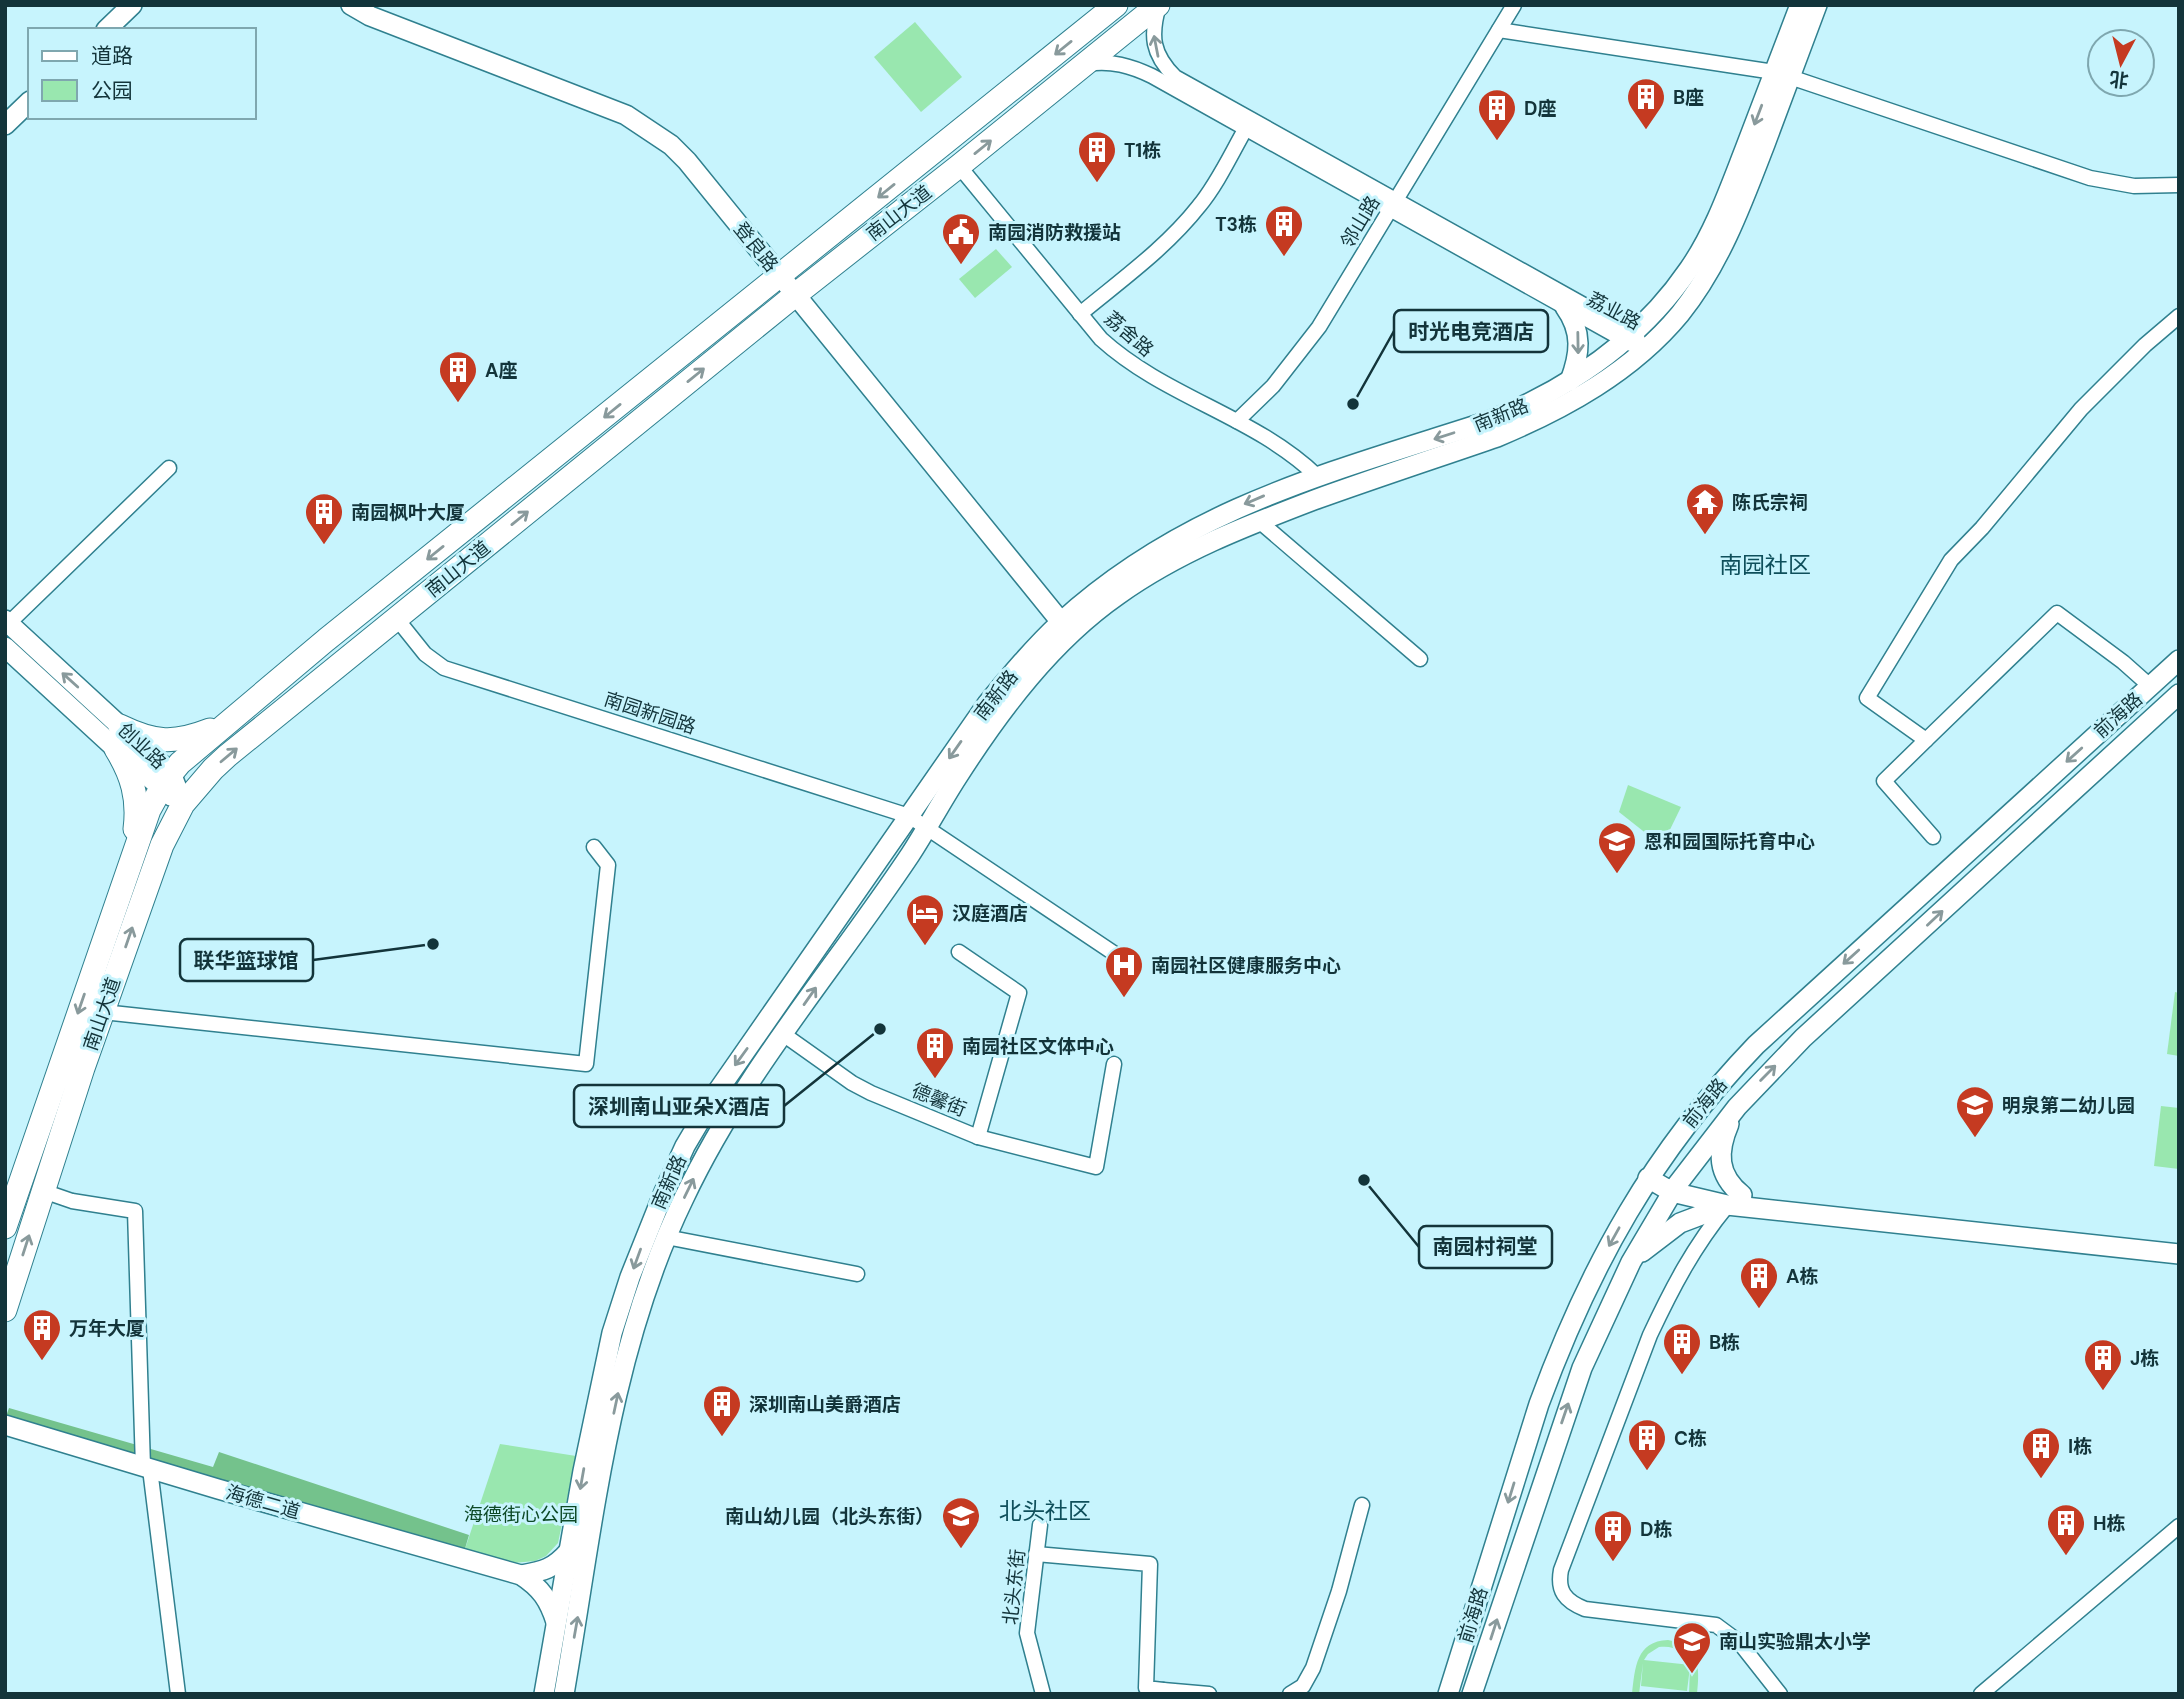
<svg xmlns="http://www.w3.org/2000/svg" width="2184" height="1699" viewBox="0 0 2184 1699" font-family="'DM Sans','Noto Sans SC',sans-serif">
<rect width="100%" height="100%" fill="#c7f4fd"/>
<g fill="#99e7af" fill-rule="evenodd">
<polygon points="915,22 962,77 921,112 874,57"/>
<polygon points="996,249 1012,267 975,298 959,279"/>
<polygon points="1628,785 1681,807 1662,846 1619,812"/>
<polygon points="2175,992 2179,993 2179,1056 2167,1054"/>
<polygon points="2161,1106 2179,1108 2179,1169 2154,1166"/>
<polygon points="500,1444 576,1456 558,1543 546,1556 535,1561 513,1563 464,1552"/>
<path d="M1668 1640C1700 1645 1700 1668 1697 1694H1689L1690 1667 1687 1691 1641 1686 1643 1663 1639 1694H1632C1635 1668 1636 1641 1668 1640ZM1659 1647C1674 1645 1685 1651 1691 1665L1644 1660 1648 1654Z"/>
</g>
<polygon fill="#74c28c" points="9,1408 213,1467 219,1452 469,1535 464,1552 5,1419"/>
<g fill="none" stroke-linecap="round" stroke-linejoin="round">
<defs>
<g id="street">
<path d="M1159 5C1150 36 1152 54 1175 77L1609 319 1634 334 1638 340"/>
<polyline points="1499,30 1774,72"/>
<path d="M1087 64C1111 60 1131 66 1152 76L1631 344"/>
<polyline points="1790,77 2090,178 2134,186 2179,185"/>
<path d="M959 166 1101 339C1166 398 1255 416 1318 477"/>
<path d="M1080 314C1121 280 1166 248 1199 206 1218 183 1231 154 1246 128"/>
<polyline points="1237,421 1273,386 1319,327 1514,5"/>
<polyline points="1259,521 1420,659"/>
<polyline points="397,619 425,654 444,668 909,816 1127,962"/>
<polyline points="9,623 169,468"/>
<polyline points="1926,740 2057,613 2123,662 2150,686"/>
<polyline points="1933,837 1884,781 1926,740 1867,698 1951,560 1982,528 2081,409 2145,345 2179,316"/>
<polyline points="959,952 1019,993 978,1137"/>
<polyline points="103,1012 586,1064 608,865 594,847"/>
<polyline points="783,1034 852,1083 871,1093 978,1137 1096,1167 1114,1064"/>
<polyline points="43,1191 72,1201 135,1211 143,1467"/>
<path d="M1727 1206C1694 1246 1672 1288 1650 1335L1561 1570C1557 1591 1565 1601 1585 1609L1716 1625 1739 1642 1780 1694"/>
<polyline points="666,1237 857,1274"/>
<polyline points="150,1469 178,1694"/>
<polyline points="1040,1525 1027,1633 1043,1694"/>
<polyline points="1036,1554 1150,1564 1146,1688 1163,1690 1162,1694"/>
<polyline points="1163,1690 1209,1694"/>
<polyline points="1290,1694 1303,1686 1313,1668 1339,1591 1362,1505"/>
<polyline points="1981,1694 2179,1526"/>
</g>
<g id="secondary">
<polyline points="351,5 370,16 626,115 671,145 687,161 1061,622"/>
<polyline points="106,30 132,5"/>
<polyline points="5,125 30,101"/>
<path d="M1565 307C1583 332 1580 354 1570 381"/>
<polyline points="5,620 171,773 183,804"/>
<polyline points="5,647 116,749 171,796"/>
<path d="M1729 1124C1717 1152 1717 1175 1742 1195"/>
<polyline points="1648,1178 1672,1192 1727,1205 2179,1254"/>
<polyline points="1642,1252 1680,1223 1725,1206"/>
<path d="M5 1425 218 1489 521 1575C541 1588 549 1600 556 1622"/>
<path d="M521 1575C544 1571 553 1569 569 1551"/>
<path d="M544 1694 583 1471 612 1333 630 1277 664 1192 685 1146 717 1092 987 704C1010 676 1034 647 1061 622 1187 507 1332 472 1489 421 1568 389 1640 341 1689 269 1714 233 1729 190 1745 149 1763 101 1782 53 1800 5"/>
<path d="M564 1694C593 1527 609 1352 684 1198 743 1073 834 969 910 855 927 829 941 802 958 776 1001 709 1052 641 1118 595 1178 552 1246 526 1314 500 1375 478 1436 458 1497 437 1564 409 1632 372 1680 314 1720 264 1742 204 1765 144 1782 98 1800 51 1817 5"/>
<path d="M1448 1694 1539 1404C1590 1265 1653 1152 1756 1045L2179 660"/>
<polyline points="1472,1694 1582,1368 1631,1262 1676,1186 1737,1107 1803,1038 2179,694"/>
</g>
<g id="primary">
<path d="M120 726C155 743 174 744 210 730"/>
<path d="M116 749C132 775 139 798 135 829"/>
<polyline points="5,1227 149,810 165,781 180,763 326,640 1116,5"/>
<polyline points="5,1310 83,1068 162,845 183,804 213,769 227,756 795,295 959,166 1158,5"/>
</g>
</defs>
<use href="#street" stroke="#30808f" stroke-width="17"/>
<use href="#secondary" stroke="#30808f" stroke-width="22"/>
<use href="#primary" stroke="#30808f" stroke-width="25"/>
<use href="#street" stroke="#fff" stroke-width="14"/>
<use href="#secondary" stroke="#fff" stroke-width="19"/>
<use href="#primary" stroke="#fff" stroke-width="23"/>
</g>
<defs><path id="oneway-shaft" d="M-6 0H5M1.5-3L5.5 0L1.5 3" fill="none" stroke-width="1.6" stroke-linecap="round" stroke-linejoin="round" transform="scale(1.75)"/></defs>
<g stroke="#899a9c">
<use href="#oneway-shaft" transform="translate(1156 46) rotate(-101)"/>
<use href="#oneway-shaft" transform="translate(1063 48) rotate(141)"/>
<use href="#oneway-shaft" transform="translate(1758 115) rotate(111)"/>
<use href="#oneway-shaft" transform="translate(983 147) rotate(-39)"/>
<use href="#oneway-shaft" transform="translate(886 191) rotate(141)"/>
<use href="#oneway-shaft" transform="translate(1578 343) rotate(89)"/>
<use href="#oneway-shaft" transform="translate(696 375) rotate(-39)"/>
<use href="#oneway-shaft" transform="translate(612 411) rotate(141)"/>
<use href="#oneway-shaft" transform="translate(1444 436) rotate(162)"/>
<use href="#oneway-shaft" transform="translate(1254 500) rotate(157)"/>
<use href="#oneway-shaft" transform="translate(520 518) rotate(-39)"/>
<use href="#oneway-shaft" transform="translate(435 553) rotate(141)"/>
<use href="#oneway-shaft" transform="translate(70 680) rotate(-138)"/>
<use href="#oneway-shaft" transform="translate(955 750) rotate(125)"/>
<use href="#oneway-shaft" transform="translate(229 755) rotate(-40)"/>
<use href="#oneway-shaft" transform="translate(2074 755) rotate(138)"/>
<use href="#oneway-shaft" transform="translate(1935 918) rotate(-43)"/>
<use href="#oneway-shaft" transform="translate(129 937) rotate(-71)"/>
<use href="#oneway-shaft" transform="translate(1851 957) rotate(138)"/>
<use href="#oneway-shaft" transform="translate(810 996) rotate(-55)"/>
<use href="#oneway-shaft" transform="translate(81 1004) rotate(109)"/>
<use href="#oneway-shaft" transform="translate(741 1057) rotate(126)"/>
<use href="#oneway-shaft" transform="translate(1768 1073) rotate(-45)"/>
<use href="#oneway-shaft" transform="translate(689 1188) rotate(-64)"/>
<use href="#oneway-shaft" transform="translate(1614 1237) rotate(119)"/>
<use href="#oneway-shaft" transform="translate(26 1245) rotate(-72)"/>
<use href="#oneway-shaft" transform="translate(637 1259) rotate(110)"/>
<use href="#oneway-shaft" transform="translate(616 1403) rotate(-78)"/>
<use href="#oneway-shaft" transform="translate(1565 1413) rotate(-71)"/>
<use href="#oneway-shaft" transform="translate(582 1479) rotate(100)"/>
<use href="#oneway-shaft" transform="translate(1511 1493) rotate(107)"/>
<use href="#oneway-shaft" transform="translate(576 1627) rotate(-80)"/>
<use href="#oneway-shaft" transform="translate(1494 1629) rotate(-72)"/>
</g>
<defs>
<symbol id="building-pin" viewBox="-11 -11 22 30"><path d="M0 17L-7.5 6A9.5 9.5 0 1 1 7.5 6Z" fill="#c53a21" stroke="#c7f4fd"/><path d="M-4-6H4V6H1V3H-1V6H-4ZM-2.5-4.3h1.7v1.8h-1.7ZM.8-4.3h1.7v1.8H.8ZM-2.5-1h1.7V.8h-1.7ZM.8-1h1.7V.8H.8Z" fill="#fff"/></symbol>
<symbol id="civic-pin" viewBox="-11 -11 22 30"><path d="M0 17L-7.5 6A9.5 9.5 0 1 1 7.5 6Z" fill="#c53a21" stroke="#c7f4fd"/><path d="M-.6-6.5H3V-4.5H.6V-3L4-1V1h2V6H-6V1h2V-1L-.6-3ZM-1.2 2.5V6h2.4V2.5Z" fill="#fff"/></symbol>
<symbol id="temple-pin" viewBox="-11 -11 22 30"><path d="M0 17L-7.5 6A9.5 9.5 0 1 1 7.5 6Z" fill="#c53a21" stroke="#c7f4fd"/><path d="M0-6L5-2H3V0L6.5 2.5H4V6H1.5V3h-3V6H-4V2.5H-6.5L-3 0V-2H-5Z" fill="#fff"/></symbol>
<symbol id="school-pin" viewBox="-11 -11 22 30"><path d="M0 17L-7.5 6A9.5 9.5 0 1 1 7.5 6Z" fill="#c53a21" stroke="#c7f4fd"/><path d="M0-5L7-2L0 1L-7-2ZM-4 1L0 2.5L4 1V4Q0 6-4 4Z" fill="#fff"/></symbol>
<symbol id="hotel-pin" viewBox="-11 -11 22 30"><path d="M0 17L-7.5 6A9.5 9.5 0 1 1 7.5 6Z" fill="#c53a21" stroke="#c7f4fd"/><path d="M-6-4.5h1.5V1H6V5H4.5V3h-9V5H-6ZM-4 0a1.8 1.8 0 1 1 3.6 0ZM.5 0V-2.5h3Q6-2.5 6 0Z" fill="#fff"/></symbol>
<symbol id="hospital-pin" viewBox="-11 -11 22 30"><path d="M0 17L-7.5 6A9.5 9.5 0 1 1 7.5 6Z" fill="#c53a21" stroke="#c7f4fd"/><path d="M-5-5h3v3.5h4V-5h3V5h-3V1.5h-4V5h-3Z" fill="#fff"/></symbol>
</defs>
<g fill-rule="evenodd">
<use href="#building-pin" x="1624" y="75" width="44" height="60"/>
<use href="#building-pin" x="1475" y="86" width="44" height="60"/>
<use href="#building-pin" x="1075" y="128" width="44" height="60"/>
<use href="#building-pin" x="1262" y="202" width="44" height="60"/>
<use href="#civic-pin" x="939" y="210" width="44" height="60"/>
<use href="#building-pin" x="436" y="348" width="44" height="60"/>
<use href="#temple-pin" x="1683" y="480" width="44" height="60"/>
<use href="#building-pin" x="302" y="490" width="44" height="60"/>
<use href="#school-pin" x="1595" y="819" width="44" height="60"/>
<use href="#hotel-pin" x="903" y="891" width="44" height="60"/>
<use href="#hospital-pin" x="1102" y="943" width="44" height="60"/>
<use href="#building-pin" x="913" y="1024" width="44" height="60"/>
<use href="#school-pin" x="1953" y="1083" width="44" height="60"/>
<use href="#building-pin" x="1737" y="1254" width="44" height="60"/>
<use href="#building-pin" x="20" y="1306" width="44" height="60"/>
<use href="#building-pin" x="1660" y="1320" width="44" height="60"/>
<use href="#building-pin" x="2081" y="1336" width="44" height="60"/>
<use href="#building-pin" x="700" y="1382" width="44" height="60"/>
<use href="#building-pin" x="1625" y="1416" width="44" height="60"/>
<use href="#building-pin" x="2019" y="1424" width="44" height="60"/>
<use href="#school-pin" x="939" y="1494" width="44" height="60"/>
<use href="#building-pin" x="2044" y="1501" width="44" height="60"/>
<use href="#building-pin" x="1591" y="1507" width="44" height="60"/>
<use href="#school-pin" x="1670" y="1619" width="44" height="60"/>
</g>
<g text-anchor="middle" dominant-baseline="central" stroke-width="6" stroke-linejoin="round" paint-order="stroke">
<g font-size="19" font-weight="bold" fill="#13343a" stroke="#c7f4fd" text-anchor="start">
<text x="1673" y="97">B座</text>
<text x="1524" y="108">D座</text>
<text x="1124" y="150">T1栋</text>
<text x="1257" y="224" text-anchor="end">T3栋</text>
<text x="988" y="232">南园消防救援站</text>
<text x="485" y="370">A座</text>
<text x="1732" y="502">陈氏宗祠</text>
<text x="351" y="512">南园枫叶大厦</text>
<text x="1644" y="841">恩和园国际托育中心</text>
<text x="952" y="913">汉庭酒店</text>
<text x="1151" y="965">南园社区健康服务中心</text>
<text x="962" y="1046">南园社区文体中心</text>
<text x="2002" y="1105">明泉第二幼儿园</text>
<text x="1786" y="1276">A栋</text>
<text x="69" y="1328">万年大厦</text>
<text x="1709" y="1342">B栋</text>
<text x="2130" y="1358">J栋</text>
<text x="749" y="1404">深圳南山美爵酒店</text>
<text x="1674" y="1438">C栋</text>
<text x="2068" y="1446">I栋</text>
<text x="934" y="1516" text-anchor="end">南山幼儿园（北头东街）</text>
<text x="2093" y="1523">H栋</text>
<text x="1640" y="1529">D栋</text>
<text x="1719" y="1641">南山实验鼎太小学</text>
</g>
<g font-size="19" fill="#13343a" stroke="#c7f4fd">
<text transform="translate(899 213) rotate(-38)">南山大道</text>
<text transform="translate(1360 222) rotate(-59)">邻山路</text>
<text transform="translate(756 247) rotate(51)">登良路</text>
<text transform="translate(1614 311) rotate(28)">荔业路</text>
<text transform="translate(1129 334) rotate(41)">荔舍路</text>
<text transform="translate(1501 415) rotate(-22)">南新路</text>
<text transform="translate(458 569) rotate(-39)">南山大道</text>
<text transform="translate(996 695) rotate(-52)">南新路</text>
<text transform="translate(650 713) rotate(18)">南园新园路</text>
<text transform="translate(2118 715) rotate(-42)">前海路</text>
<text transform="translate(142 746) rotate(43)">创业路</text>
<text transform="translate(102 1014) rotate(-71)">南山大道</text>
<text transform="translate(939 1100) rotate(22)">德馨街</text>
<text transform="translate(1705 1103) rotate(-51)">前海路</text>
<text transform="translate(669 1182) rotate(-66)">南新路</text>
<text transform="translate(263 1502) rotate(16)">海德二道</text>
<text transform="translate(1014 1587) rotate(-84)">北头东街</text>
<text transform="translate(1473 1615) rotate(-73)">前海路</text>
</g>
<g font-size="19" fill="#0d4926" stroke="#c7f4fd">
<text x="521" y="1514">海德街心公园</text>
</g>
<g font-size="23" fill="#0f4f5b" stroke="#c7f4fd">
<text x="1765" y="565">南园社区</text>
<text x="1045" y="1511">北头社区</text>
</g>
</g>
<path fill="none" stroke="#13343a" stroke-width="2.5" d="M1353 404L1394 331M433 944L313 960M880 1029L784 1106M1364 1180L1419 1247"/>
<g fill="#13343a" stroke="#c7f4fd" stroke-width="2.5">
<circle cx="1353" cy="404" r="7"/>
<circle cx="433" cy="944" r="7"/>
<circle cx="880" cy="1029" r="7"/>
<circle cx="1364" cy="1180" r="7"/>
</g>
<g fill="#c7f4fd" stroke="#13343a" stroke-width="2.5">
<rect x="1394" y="310" width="154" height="42" rx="7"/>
<rect x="180" y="939" width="133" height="42" rx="7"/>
<rect x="574" y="1085" width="210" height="42" rx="7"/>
<rect x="1419" y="1226" width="133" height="42" rx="7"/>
</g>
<g font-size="21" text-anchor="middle" font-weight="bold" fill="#13343a">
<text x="1471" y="339">时光电竞酒店</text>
<text x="246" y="968">联华篮球馆</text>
<text x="679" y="1114">深圳南山亚朵X酒店</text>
<text x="1485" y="1254">南园村祠堂</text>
</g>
<rect width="2184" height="1699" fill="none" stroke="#13343a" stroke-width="14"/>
<rect x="28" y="28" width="228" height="91" fill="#c7f4fd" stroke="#7fa7af" stroke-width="2"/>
<rect x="42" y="51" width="35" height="10" fill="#ffffff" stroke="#7fa7af" stroke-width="2"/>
<text x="91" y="63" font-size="21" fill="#13343a">道路</text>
<rect x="42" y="80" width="35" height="21" fill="#99e7af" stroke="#7fa7af" stroke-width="2"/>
<text x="91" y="98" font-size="21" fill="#13343a">公园</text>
<g transform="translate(2121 63) rotate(187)"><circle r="33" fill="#c7f4fd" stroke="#7fa7af" stroke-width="2"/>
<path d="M0-5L12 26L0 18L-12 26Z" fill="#c53a21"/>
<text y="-10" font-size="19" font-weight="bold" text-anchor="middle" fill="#13343a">北</text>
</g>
</svg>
